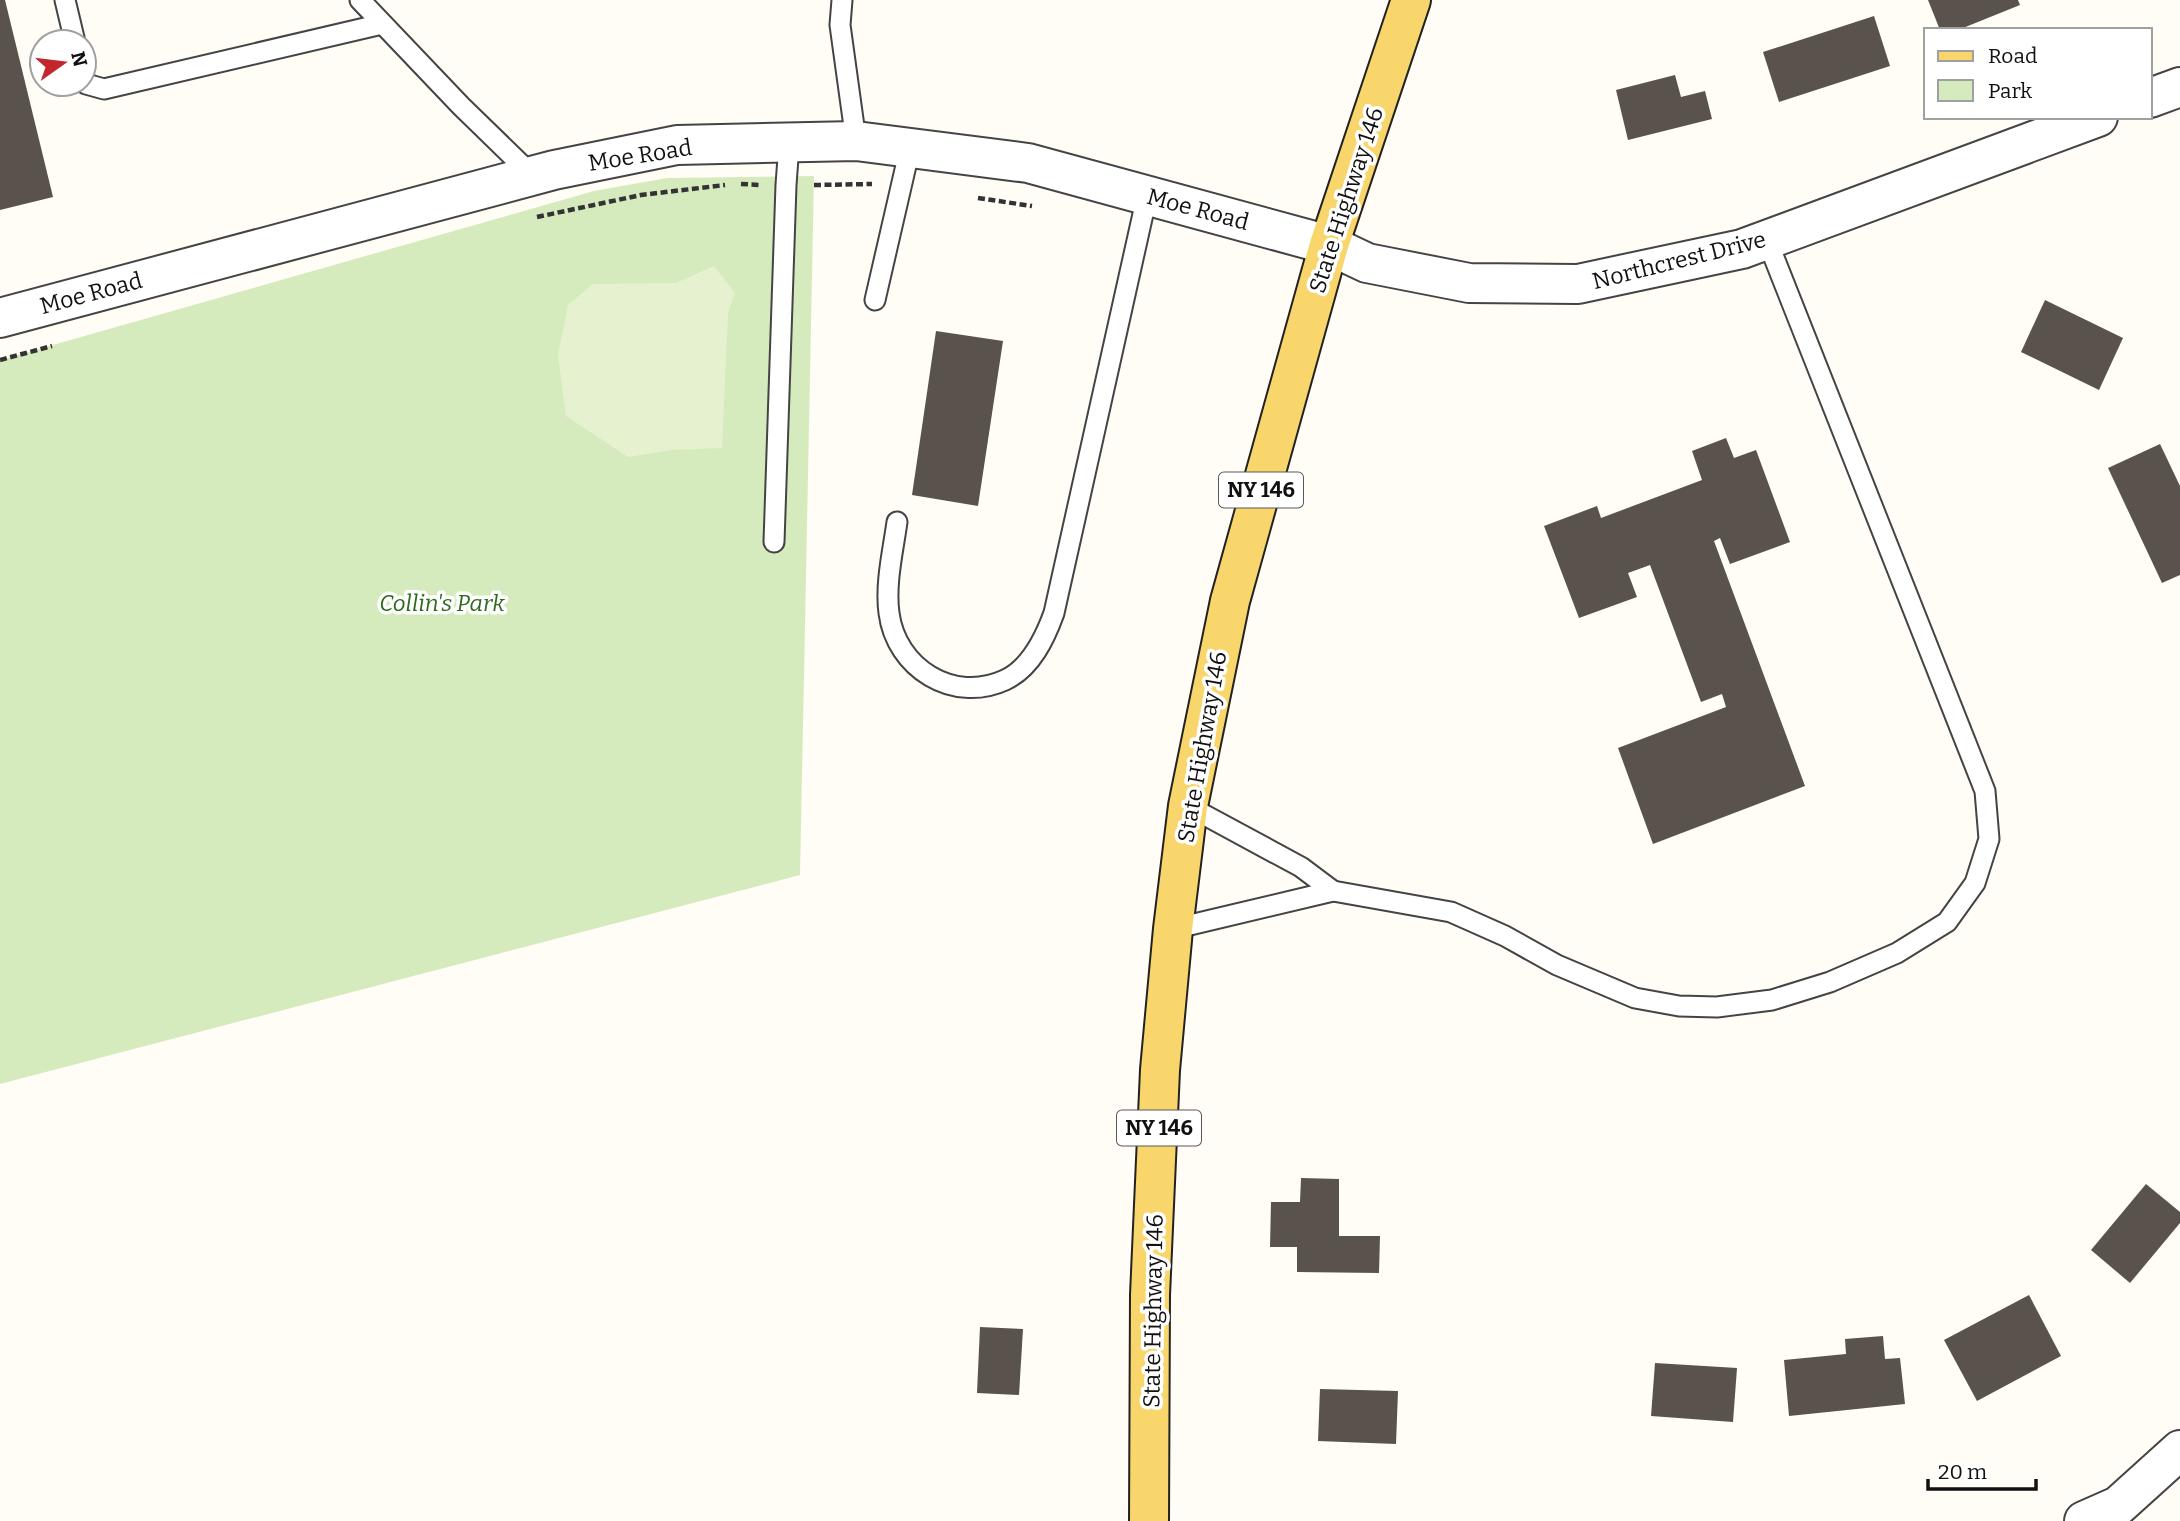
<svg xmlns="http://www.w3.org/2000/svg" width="2180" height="1521" viewBox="0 0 2180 1521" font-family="Bitter,serif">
<rect width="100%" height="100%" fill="#fffdf5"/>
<polygon fill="#d5ebbd" points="814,176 800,875 0,1084 0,360 594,191 667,178"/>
<polygon fill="#e6f2cf" points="714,266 735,293 728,313 722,448 671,450 628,457 566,416 558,355 568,305 593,284 676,283"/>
<g fill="#5a524d">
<polygon points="0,0 5,0 53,197 0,210"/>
<polygon points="1928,0 2018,0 2020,5 1958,30 1940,30"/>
<polygon points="1874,16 1890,66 1779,102 1763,52"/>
<polygon points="1675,75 1681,97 1705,91 1712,119 1628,140 1616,90"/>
<polygon points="2045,300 2123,338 2099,390 2021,352"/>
<polygon points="936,331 1003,341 978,506 912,495"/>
<polygon points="1726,438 1734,458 1756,450 1790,542 1730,564 1720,538 1714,541 1805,786 1653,844 1618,748 1726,707 1722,694 1701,702 1650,565 1628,573 1637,597 1579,618 1544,526 1597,506 1601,518 1702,480 1692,451"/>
<polygon points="2160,444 2180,486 2180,575 2162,583 2108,468"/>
<polygon points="1301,1178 1339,1179 1339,1236 1380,1236 1379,1273 1297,1272 1297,1247 1270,1247 1271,1202 1300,1202"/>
<polygon points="2146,1184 2180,1212 2180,1223 2130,1283 2091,1250"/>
<polygon points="2029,1295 2061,1356 1977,1401 1944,1340"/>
<polygon points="980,1327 1023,1329 1019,1395 977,1393"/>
<polygon points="1883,1336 1885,1359 1900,1358 1905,1404 1789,1416 1784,1360 1846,1354 1845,1339"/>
<polygon points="1655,1363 1737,1368 1733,1422 1651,1416"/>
<polygon points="1320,1389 1398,1391 1396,1444 1318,1441"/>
</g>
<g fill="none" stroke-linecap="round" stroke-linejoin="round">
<defs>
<g id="service">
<polyline points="65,0 75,42"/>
<polyline points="360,0 461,106 533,176"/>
<polyline points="842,0 840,25 856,141"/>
<polyline points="84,77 86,84 104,89 382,24"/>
<polyline points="875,300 910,148"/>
<path d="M897 522C893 551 885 584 889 613 896 668 953 704 1005 680 1031 668 1045 638 1054 613L1147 196"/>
<polyline points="774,542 786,185 789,144"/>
<polyline points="1188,806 1301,867 1333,891"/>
<polyline points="1173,929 1333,891 1451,912 1505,936 1557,965 1635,998 1679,1006 1717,1007 1772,1000 1830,982 1897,953 1947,922 1975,883 1989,839 1985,791 1767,240"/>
</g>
<g id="minor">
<polyline points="2150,98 2180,87"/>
<polyline points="1329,245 1367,263 1469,283 1578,284 1742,249 2098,117"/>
<polyline points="2084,1521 2118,1506 2180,1450"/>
</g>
<polyline id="tertiary" points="0,318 554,170 677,145 856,141 1028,163 1329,245"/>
<polyline id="primary" points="1149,1521 1150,1295 1160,1070 1173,929 1188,806 1230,601 1329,245 1411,0"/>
</defs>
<use href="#service" stroke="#444" stroke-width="23"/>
<use href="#minor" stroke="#444" stroke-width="42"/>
<use href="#tertiary" stroke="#444" stroke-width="42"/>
<use href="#primary" stroke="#222" stroke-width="42"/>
<g stroke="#333" stroke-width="4.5" stroke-dasharray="7 3.5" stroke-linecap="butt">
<polyline points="741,184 760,185"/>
<polyline points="814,185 872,184"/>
<polyline points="978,198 1032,206"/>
<polyline points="537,217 641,195 725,185"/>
<polyline points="0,360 52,346"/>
</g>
<use href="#service" stroke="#fff" stroke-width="19"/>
<use href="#minor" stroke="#fff" stroke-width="38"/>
<use href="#tertiary" stroke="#fff" stroke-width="38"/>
<use href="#primary" stroke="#f9d66b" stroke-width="38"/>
</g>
<g text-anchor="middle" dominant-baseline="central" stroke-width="7" stroke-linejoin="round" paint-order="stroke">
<g fill="#fff" stroke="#585858" stroke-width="2">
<rect x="1219" y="472.5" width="84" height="35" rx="5"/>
<rect x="1117" y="1110.5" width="84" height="35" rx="5"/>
</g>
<g font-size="21" font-weight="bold" fill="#111">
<text x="1261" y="490">NY 146</text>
<text x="1159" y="1128">NY 146</text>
</g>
<g font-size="23" fill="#111" stroke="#fff">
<text transform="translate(640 155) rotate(-9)">Moe Road</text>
<text transform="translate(1346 200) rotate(-72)">State Highway 146</text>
<text transform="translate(1198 209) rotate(15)">Moe Road</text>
<text transform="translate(1679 260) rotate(-14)">Northcrest Drive</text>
<text transform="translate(91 293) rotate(-15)">Moe Road</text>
<text transform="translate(1202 747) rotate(-80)">State Highway 146</text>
<text transform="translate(1153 1311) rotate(-89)">State Highway 146</text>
</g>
<g font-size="23" font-style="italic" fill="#2f6b1f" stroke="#fff">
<text x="442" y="603">Collin's Park</text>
</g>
</g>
<rect x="1924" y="28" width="228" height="91" fill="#ffffff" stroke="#a0a0a0" stroke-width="2"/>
<rect x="1938" y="51" width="35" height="10" fill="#f9d66b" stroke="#a0a0a0" stroke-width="2"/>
<text x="1988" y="63" font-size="21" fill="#111111">Road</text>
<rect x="1938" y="80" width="35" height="21" fill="#d5ebbd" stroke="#a0a0a0" stroke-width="2"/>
<text x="1988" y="98" font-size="21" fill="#111111">Park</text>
<g transform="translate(63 63) rotate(76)"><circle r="33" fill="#ffffff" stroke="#a0a0a0" stroke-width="2"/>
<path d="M0-5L12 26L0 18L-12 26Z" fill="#c4262e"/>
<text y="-10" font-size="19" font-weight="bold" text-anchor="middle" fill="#111111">N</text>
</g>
<path d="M1928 1479v10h108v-10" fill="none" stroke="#111111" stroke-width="3.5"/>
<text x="1938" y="1479" font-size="21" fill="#111111" stroke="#ffffff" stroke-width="5" paint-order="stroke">20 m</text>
</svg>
